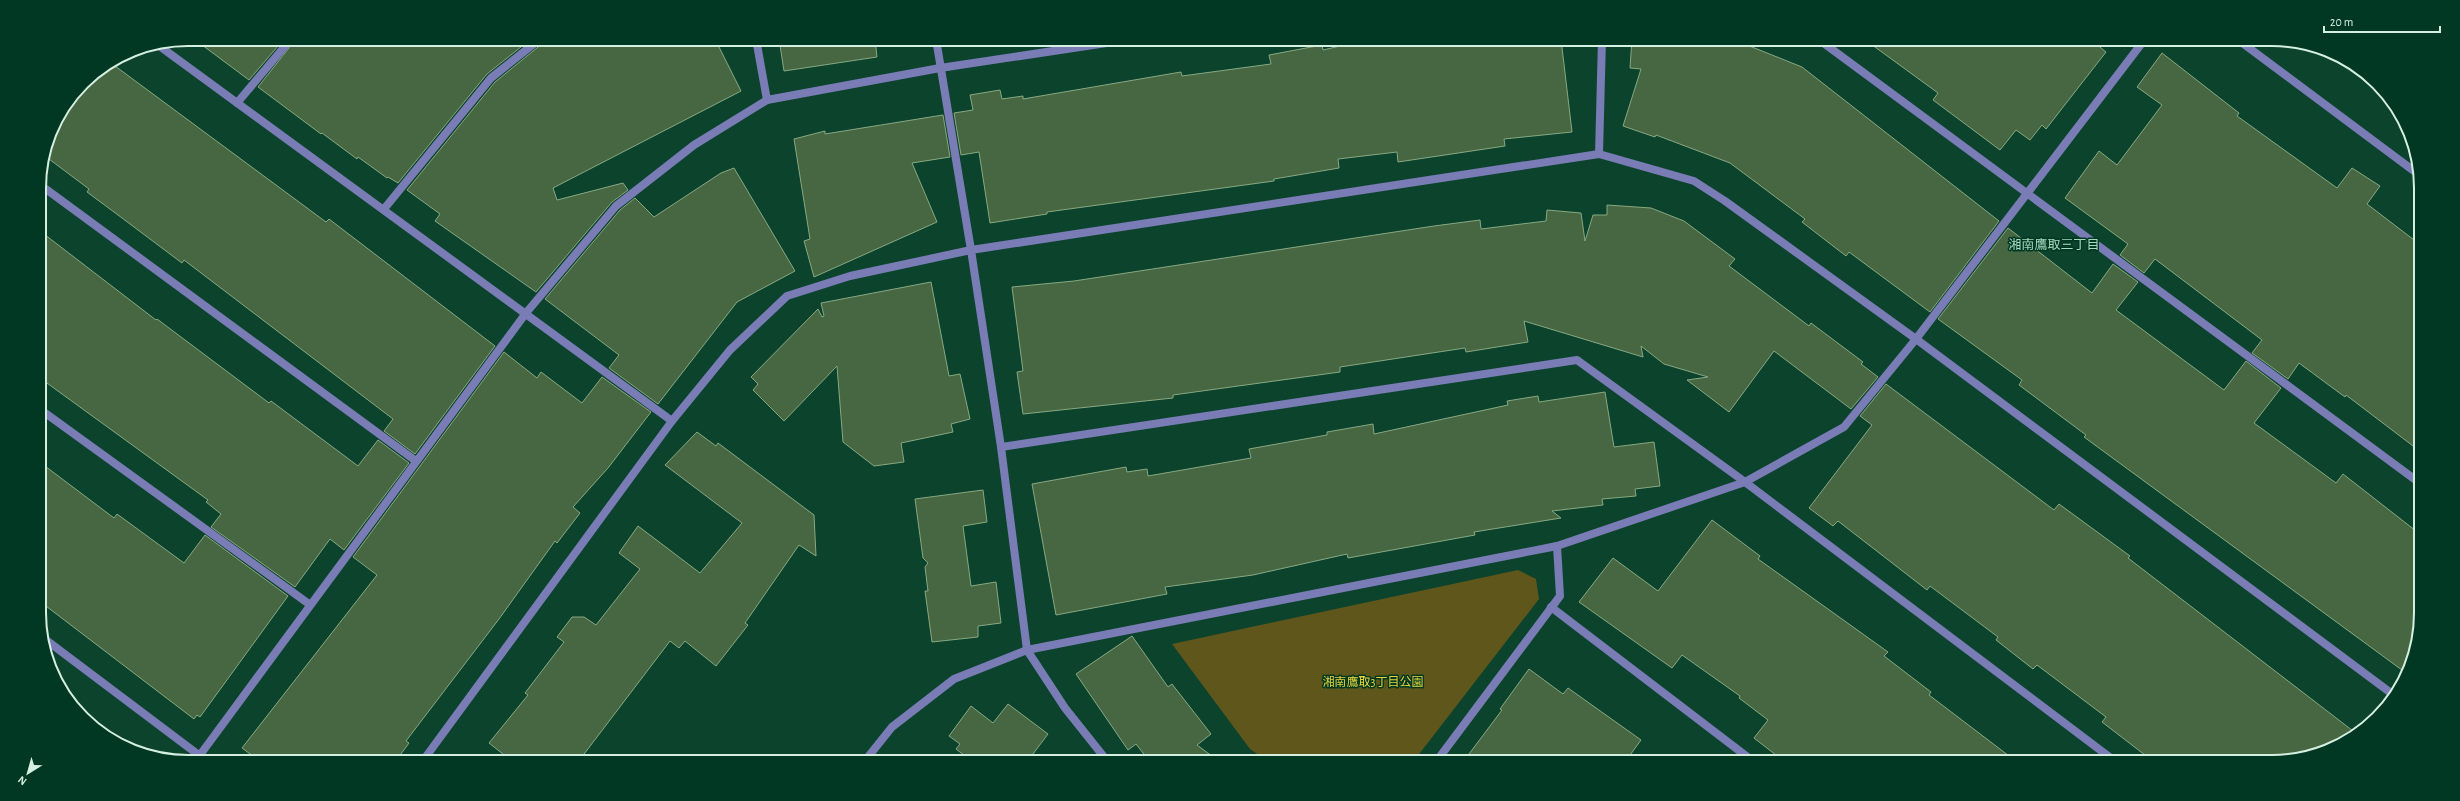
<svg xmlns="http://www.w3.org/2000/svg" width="2460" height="801" viewBox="0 0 2460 801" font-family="'Alegreya Sans','Noto Sans JP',sans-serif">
<rect width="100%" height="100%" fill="#0c432d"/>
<polygon fill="#5e561a" points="1518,570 1536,579 1539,599 1413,762 1269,762 1250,749 1172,644"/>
<g fill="#476742" stroke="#87a982">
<polygon points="194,39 284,39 249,80"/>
<polygon points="296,39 531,39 487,74 398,183 388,177 387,178 358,157 357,159 322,133 321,134 258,87"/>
<polygon points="545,39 715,39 741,91 553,188 557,200 623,183 628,190 612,202 536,292 435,221 440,214 407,190 495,82 543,43"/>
<polygon points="779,39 875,39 877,57 784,71"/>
<polygon points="1370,39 1561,39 1572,132 1504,139 1505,146 1398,162 1397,152 1338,159 1339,168 1274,179 1274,181 1047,212 1047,214 990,223 979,152 961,155 954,113 973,110 970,95 1000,90 1002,99 1023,96 1023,99 1181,72 1182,76 1271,64 1269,55 1322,45 1323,50"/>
<polygon points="1632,39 1732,39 1802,67 1999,221 1930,312 1849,252 1846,256 1802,222 1805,219 1730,163 1656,135 1655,137 1623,126 1641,69 1630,68"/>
<polygon points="1864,39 2090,39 2106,52 2046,129 2042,125 2030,140 2016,130 2000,150 1933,100 1938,93"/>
<polygon points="2162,53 2239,113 2237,116 2337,188 2352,168 2380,186 2367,204 2418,243 2417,449 2346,395 2345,397 2299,363 2288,379 2252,353 2262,340 2155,259 2144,273 2120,255 2128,244 2065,198 2099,151 2117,165 2162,105 2137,87"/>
<polygon points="111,63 326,222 329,219 495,346 415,454 384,431 393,419 184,260 182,263 118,215 87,192 89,189 45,156 50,131 83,82"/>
<polygon points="943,115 950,157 912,163 937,222 814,277 804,241 810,239 794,139 825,131 825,134"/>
<polygon points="734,168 795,271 737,302 658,404 609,368 619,355 545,299 620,210 635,198 654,217 721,173"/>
<polygon points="1607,205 1651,208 1684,221 1735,259 1729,266 1809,326 1811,323 1863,362 1861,364 1878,377 1851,409 1774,351 1729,412 1687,380 1708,377 1664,364 1641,346 1643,357 1524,321 1528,342 1466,352 1465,348 1340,367 1340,372 1173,395 1173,398 1023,414 1017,372 1023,371 1012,287 1074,281 1434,226 1480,220 1481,229 1546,221 1547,210 1581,213 1585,241 1593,215 1607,215"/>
<polygon points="2008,228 2092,293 2113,264 2138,282 2116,310 2224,390 2246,361 2281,388 2254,423 2336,483 2343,474 2416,531 2416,652 2406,673 2084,437 2086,435 2019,385 2022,380 1938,319"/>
<polygon points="40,231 156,320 157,319 269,403 271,401 358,466 378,440 409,463 344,550 330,539 295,587 211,527 221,514 206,502 208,500 40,378"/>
<polygon points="931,282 949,376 960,374 970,419 951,424 953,432 901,443 904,462 874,466 843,442 837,366 784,421 753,390 758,384 751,377 818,309 822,317 824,316 821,303"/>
<polygon points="504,352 537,378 541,372 582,403 602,377 651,412 608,468 573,507 580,513 557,543 555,541 499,619 406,741 409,743 395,762 261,762 242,748 377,575 353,557"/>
<polygon points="1886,384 2054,510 2059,504 2130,556 2128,558 2357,734 2329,751 2282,762 2154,762 2102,722 2106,717 2037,665 2033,669 1996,640 1998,637 1930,586 1927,590 1838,521 1833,526 1809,508 1872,425 1860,416"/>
<polygon points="1605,392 1614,447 1654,442 1660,486 1635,489 1636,496 1602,499 1603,505 1552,511 1561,518 1474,532 1475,535 1348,558 1347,554 1253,575 1165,587 1167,594 1056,615 1032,484 1126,467 1127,472 1147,469 1148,476 1251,458 1249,449 1327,435 1327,432 1373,424 1374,434 1508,405 1507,401 1538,396 1539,402"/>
<polygon points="697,432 716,446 718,443 814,515 816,556 799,545 745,623 748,625 716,666 685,641 679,648 670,641 578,762 513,762 489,743 528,695 525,693 564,642 557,637 572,617 584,617 596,625 640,569 619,553 638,526 700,573 742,523 665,465"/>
<polygon points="41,463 114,518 117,514 184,563 205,535 288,596 200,717 197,715 194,719 42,603"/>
<polygon points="983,490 987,522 963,526 971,586 996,582 1001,623 978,626 978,637 932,642 925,591 928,591 925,567 928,563 923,558 915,499"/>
<polygon points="1712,520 1760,556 1758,559 1888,652 1884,656 1931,692 1929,695 2017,762 1785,762 1754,738 1768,720 1739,698 1740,696 1682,655 1672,668 1579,602 1613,558 1658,591"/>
<polygon points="1132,636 1168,687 1172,684 1211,734 1197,745 1220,762 1150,762 1136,744 1128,750 1076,674"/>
<polygon points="1529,669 1563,694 1568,688 1641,740 1625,762 1463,762 1502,710 1500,709"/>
<polygon points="1008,704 1048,734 1027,762 973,762 956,749 960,744 949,736 971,706 993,723"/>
</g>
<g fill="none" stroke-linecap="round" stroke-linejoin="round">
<g stroke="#797cb5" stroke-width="8">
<polyline points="756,39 767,100"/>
<polyline points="936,39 971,250 1001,447 1027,650 1065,708 1108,762"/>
<polyline points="1818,39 2417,481"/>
<polyline points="2237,39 2418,174"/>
<polyline points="158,45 672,421"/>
<polyline points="237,103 291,39"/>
<polyline points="1599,154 1602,39"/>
<polyline points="39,184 416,461"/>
<polyline points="384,209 491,78 540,39"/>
<polyline points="41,410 309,604"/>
<polyline points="1001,447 1577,360 1745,482 2116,762"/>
<polyline points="1551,607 1754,762"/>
<polyline points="42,637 208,762"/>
<polyline points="200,755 526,313 616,206 694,145 767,100 940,68 1133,39"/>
<polyline points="422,762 672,421 730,350 787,296 850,276 971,250 1599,154 1694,181 1725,201 1916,339 2395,696"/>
<polyline points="864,762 892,727 954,679 1027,650 1557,546 1745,482 1844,427 1916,339 2145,39"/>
<polyline points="1436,762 1560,596 1557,546"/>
</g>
</g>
<g text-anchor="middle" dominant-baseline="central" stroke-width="3" stroke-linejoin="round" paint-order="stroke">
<g font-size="12" fill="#e7d239" stroke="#003823">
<text x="1373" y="682">湘南鷹取3丁目公園</text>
</g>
<g font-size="13" fill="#a4dabd" stroke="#003823">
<text x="2054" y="245">湘南鷹取三丁目</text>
</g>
</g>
<path d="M0 0H2460V801H0ZM188 46H2272A142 142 0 0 1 2414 188V613A142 142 0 0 1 2272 755H188A142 142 0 0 1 46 613V188A142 142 0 0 1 188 46Z" fill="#003823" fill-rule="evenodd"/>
<path fill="none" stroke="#d5efe1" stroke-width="2" d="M188 46H2272A142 142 0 0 1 2414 188V613A142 142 0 0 1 2272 755H188A142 142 0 0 1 46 613V188A142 142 0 0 1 188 46Z"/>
<g transform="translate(28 773) rotate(217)" stroke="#003823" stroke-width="3" paint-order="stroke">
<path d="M0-3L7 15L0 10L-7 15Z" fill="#d5efe1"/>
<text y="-6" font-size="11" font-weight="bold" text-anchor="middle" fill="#d5efe1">N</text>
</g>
<path d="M2324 26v6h116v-6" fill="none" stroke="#d5efe1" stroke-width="2"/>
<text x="2330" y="26" font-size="12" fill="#d5efe1" stroke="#003823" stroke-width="3" paint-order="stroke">20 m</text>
</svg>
